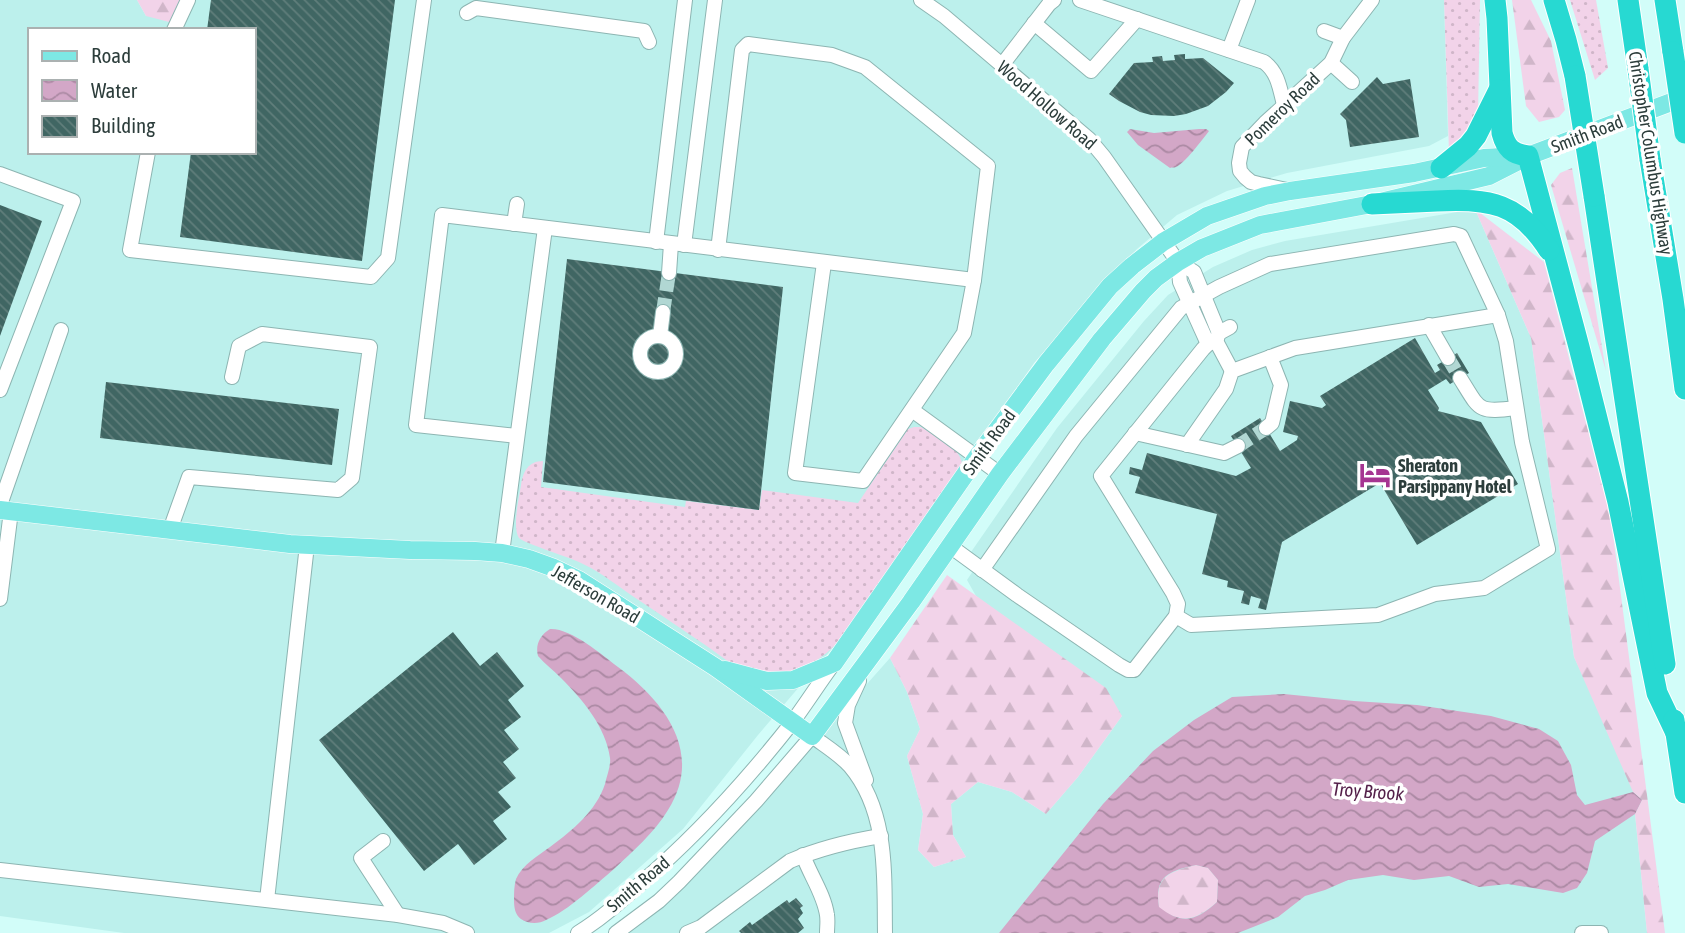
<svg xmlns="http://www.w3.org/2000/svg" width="1685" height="933" viewBox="0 0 1685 933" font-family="'Asap Condensed',sans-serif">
<defs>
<pattern id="grass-dots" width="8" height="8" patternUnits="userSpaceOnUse" patternTransform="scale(1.75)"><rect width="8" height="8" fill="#f2d3e9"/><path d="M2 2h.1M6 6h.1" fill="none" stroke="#d0b6c9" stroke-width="1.8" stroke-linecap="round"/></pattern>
<pattern id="forest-firs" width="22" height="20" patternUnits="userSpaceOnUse" patternTransform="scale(1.75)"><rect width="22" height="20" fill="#f2d3e9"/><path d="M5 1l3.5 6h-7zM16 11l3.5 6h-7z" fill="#d0b6c9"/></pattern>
<pattern id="water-waves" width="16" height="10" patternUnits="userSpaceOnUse" patternTransform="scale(1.75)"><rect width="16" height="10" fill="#d3a7c7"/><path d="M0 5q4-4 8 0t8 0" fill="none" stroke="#ab89a3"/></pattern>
<pattern id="building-back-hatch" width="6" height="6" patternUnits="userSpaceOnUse" patternTransform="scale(1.75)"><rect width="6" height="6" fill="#406663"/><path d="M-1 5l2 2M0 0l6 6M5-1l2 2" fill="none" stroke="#607e7b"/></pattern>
</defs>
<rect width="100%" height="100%" fill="#d2fdf9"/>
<g fill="#bcf0ec" fill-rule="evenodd">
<path d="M0 0H137L146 16 184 0H1444L1448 136 1429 146 1287 173 1227 191 1177 215 1137 249 1100 288 1034 363 842 637 758 735 683 829 589 912 549 933H124L0 916ZM30 30H254V152H30Z"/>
<polygon points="1475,209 1531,338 1574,657 1642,800 1635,814 1647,933 629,933 680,889 803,756 890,658 907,692 920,729 907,756 923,814 918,850 934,867 966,857 953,835 951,804 978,782 1012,792 1046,814 1078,777 1122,716 976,596 967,580 981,559 971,552 1057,428 1144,321 1168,295 1213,267 1252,250 1285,241"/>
</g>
<g fill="url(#grass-dots)">
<polygon points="1444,0 1480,0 1478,117 1449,152"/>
<polygon points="1570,0 1596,0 1608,68 1595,80"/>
<path d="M914 427H921L926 430C939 439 959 447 962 463L842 637C812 674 773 682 729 662 699 640 668 620 637 599 619 587 602 573 583 564 572 558 523 543 519 538 512 528 519 498 521 485 523 472 528 461 543 461L541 487 685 507 686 501 759 510 762 490 858 503 908 429Z"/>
</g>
<g fill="url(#forest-firs)">
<polygon points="137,0 184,0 173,23 146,16"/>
<polygon points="1512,0 1531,0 1551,41 1565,110 1559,117 1539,122 1526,106"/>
<polygon points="1572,168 1606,371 1551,185 1560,173"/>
<polygon points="1475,209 1544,262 1611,519 1665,933 1647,933 1635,814 1642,800 1633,792 1574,657 1531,338"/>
<polygon points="947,575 1106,688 1122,716 1078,777 1046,814 1012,792 978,782 951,804 953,835 966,857 934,867 918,850 923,814 907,756 920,729 907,692 890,658"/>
<path d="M1196 865 1208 868 1218 880 1217 902C1196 920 1183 925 1159 908 1154 876 1169 872 1196 865Z"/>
</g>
<g fill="url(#water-waves)" fill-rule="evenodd">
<path d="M1130 129 1154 133 1199 129H1206L1209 131C1203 139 1184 164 1176 167 1174 168 1172 167 1170 168L1138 145 1127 132Z"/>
<path d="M550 629C571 628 601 654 618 667 665 702 704 753 668 810 654 833 633 851 614 869 596 884 568 911 546 920 539 924 528 924 521 919 515 915 514 907 514 900 514 893 514 886 516 879 522 865 539 855 550 847 573 830 596 811 605 784 607 775 611 766 610 758 606 727 582 699 561 678 553 670 545 664 538 656 535 645 540 635 550 629Z"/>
<path d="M1284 694 1354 701 1417 705 1491 716 1539 729 1558 741 1571 765 1577 795 1585 805 1633 792 1642 800 1635 814 1595 841 1587 873 1577 888 1563 893 1508 884 1479 887 1449 876 1414 880 1383 875 1348 880 1325 890 1305 896 1278 917 1238 933H999L1103 804 1153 751 1194 720 1232 697ZM1196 865 1208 868 1218 880 1217 902C1197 920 1183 926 1159 907 1154 876 1169 871 1196 865Z"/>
</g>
<g fill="url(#building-back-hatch)">
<polygon points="211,0 395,0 362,261 180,237 191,152 254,152 254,30 207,30"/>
<polygon points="1185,54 1185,59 1203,58 1234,83 1226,92 1208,106 1186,114 1174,116 1151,115 1140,112 1119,101 1109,94 1134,63 1153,62 1152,57 1162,56 1163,61 1175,60 1174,55"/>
<polygon points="1377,77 1383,84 1410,79 1419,137 1350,147 1346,120 1340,114"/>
<polygon points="0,205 42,221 0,336"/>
<polygon points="567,259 783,287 759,510 543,482"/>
<polygon points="1415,338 1435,373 1440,370 1437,365 1457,353 1469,373 1450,384 1446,379 1428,390 1439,408 1438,411 1481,422 1518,484 1417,545 1380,483 1282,542 1266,610 1258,608 1261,599 1251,596 1249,605 1241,603 1244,591 1227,587 1228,581 1202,574 1217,514 1135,493 1140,477 1129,474 1130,467 1142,470 1147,453 1236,476 1251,468 1231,436 1260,418 1280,451 1297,440 1298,436 1283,432 1290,401 1322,408 1326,405 1320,396"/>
<polygon points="106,382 339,409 332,465 100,438"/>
<polygon points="453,632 480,666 497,652 524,686 508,700 521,717 504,730 519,749 503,762 516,778 498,792 511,807 493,821 507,839 474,865 458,844 424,871 319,740"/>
<polygon points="796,898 803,906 800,908 803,913 798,919 804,928 798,933 741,933 739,931 750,922 752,925 787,900 789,903"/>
</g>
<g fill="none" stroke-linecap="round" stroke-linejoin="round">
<g stroke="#b1d7d3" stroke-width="14" stroke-dasharray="14 7" stroke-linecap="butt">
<polyline points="663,312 669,273"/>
<polyline points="1448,358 1460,378"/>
<polyline points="1238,446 1266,428"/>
</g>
<defs>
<g id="minor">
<polyline points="921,0 944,16 1089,139 1104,157 1178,262 1194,272 1219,333"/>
<path d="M1080 0 1264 62C1278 72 1280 89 1284 105"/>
<polyline points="467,13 476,8 644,31 649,42"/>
<polyline points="1034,23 1091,71 1137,19"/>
<polyline points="174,30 188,0"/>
<polyline points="1324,31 1343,38"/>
<polyline points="1229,50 1248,0"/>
<polyline points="1331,63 1352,82"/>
<polyline points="1002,65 1049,4 1054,0"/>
<polyline points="148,152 130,250 371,277 388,258 424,0"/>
<polyline points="0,174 73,201 0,390"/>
<polyline points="1287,190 1259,184 1251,182 1245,177 1240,171 1239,163 1242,147 1265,123 1331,63 1343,38 1372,0"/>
<polyline points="514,224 517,204"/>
<polyline points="656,242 685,0"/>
<polyline points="684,245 715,0"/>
<polyline points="718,250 742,50 748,44 832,55 865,67 988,166 974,280 964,333 863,481 795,473 824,263"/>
<polyline points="1178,262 1180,282 1208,344"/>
<polyline points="669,273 671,244"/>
<polyline points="1429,325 1448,358"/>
<polyline points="660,336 663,312"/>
<circle cx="658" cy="354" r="18"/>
<polyline points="1216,341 1232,371"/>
<path d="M1460 378C1480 410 1477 413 1516 408"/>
<polyline points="912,410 1000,474"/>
<polyline points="1266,428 1272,423 1281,385 1270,357"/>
<polyline points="1135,433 1224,453 1238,446"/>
<polyline points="517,436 416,425 442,215 974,280"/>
<polyline points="1187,445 1226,389 1232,371 1295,348 1498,315"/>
<polyline points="0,505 61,330"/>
<polyline points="170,530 189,477 338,490 352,478 370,347 262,334 239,346 232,377"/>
<polyline points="950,546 1017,595 1119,665 1128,670 1134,670 1176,616 1178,604 1173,593 1101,476 1203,349 1208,344 1216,341 1219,333 1230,327"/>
<polyline points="502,553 545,228"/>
<polyline points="982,570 1076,436 1181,308 1219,287 1270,264 1454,234 1461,236 1498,315 1506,341 1522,442 1548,549 1484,588 1435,594 1378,615 1191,625 1176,616"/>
<polyline points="0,599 11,511"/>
<polyline points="859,681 848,705 845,723 866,780"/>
<polyline points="383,841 361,858 398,915"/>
<path d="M803 855C810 875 824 894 827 915 828 921 827 927 827 933"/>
<polyline points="0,870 398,915 443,923 467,933"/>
<polyline points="267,900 307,545"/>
<path d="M578 933C601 919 621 901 641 883 696 836 746 781 791 724 806 704 819 683 834 663"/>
<path d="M616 933 659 901 679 882 756 801 812 736C824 745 839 754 850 766 889 812 884 877 885 933"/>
<path d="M687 933 701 927 790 861C818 849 850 841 881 836"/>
<polyline points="1582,933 1601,933"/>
</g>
<g id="major">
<polyline points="0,510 290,544 410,550 475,551 502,553 529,559 554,568 579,580 715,667 812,736 911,602 1000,474 1102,339 1143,291 1156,278 1178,262 1202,248 1260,225 1372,204 1489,176 1528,156 1685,97"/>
<polyline points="725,670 767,681 793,680 834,663 980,453 1046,364 1110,286 1132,266 1163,242 1207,216 1265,196 1290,191 1414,173 1484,158 1521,156"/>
</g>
<g id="highway">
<path d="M1495 0 1497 18 1502 133C1506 148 1512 154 1528 156L1579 347 1618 502 1657 693 1676 733"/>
<polyline points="1554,0 1566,40 1575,76"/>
<polyline points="1628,0 1638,69"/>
<polyline points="1665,0 1673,52"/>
<polyline points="1650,159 1673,299 1685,389"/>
<polyline points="1441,168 1468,146 1476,136 1499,90"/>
<polyline points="1594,196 1665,664"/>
<path d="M1372 204C1394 203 1416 202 1437 201 1490 198 1519 203 1549 250"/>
<polyline points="1674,720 1685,793"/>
</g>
</defs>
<use href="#minor" stroke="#8db5b2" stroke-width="16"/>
<use href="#major" stroke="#fff" stroke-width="19"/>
<use href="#highway" stroke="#fff" stroke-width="23"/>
<use href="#minor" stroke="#fff" stroke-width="14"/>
<use href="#major" stroke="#7de8e4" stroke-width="18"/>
<use href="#highway" stroke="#27d9d2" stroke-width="21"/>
<defs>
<g id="highway-bridge">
<polyline points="1673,52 1685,133"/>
<polyline points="1638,69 1650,159"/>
<polyline points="1575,76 1594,196"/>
</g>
</defs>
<use href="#highway-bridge" stroke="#fff" stroke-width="23" stroke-linecap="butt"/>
<use href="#highway-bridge" stroke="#27d9d2" stroke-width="21"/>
</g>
<defs>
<symbol id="hotel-bare" viewBox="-9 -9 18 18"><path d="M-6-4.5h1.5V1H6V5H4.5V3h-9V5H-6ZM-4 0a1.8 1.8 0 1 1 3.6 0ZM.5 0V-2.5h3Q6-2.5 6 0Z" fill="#a53591" stroke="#fff" stroke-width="2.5" paint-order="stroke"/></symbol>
</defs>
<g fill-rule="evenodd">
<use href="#hotel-bare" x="1353" y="453" width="44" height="44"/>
</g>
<g text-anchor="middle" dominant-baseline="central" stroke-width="7" stroke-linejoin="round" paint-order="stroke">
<g font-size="18" fill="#2c3d3b" stroke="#fff">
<text transform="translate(1047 105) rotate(41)">Wood Hollow Road</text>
<text transform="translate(1282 109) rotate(-44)">Pomeroy Road</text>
<text transform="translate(1587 134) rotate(-21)">Smith Road</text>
<text transform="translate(1651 153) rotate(81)">Christopher Columbus Highway</text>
<text transform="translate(989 442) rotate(-54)">Smith Road</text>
<text transform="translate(596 594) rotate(30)">Jefferson Road</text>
<text transform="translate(638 884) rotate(-40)">Smith Road</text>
</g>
<g font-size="18" font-weight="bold" fill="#2c3d3b" stroke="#fff" text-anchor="start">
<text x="1398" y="465">Sheraton<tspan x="1398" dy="21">Parsippany Hotel</tspan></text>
</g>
<g font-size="19" font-style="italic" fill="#531f49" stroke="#fff">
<text transform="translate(1368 791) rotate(4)">Troy Brook</text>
</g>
</g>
<rect x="28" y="28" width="228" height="126" fill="#ffffff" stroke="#abb1b1" stroke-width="2"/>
<rect x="42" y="51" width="35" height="10" fill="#7de8e4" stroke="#abb1b1" stroke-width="2"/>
<text x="91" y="63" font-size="21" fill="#2c3d3b">Road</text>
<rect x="42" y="80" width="35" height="21" fill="url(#water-waves)" stroke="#abb1b1" stroke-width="2"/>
<text x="91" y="98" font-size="21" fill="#2c3d3b">Water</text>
<rect x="42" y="116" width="35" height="21" fill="url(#building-back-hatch)" stroke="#abb1b1" stroke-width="2"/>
<text x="91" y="133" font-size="21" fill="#2c3d3b">Building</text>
</svg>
